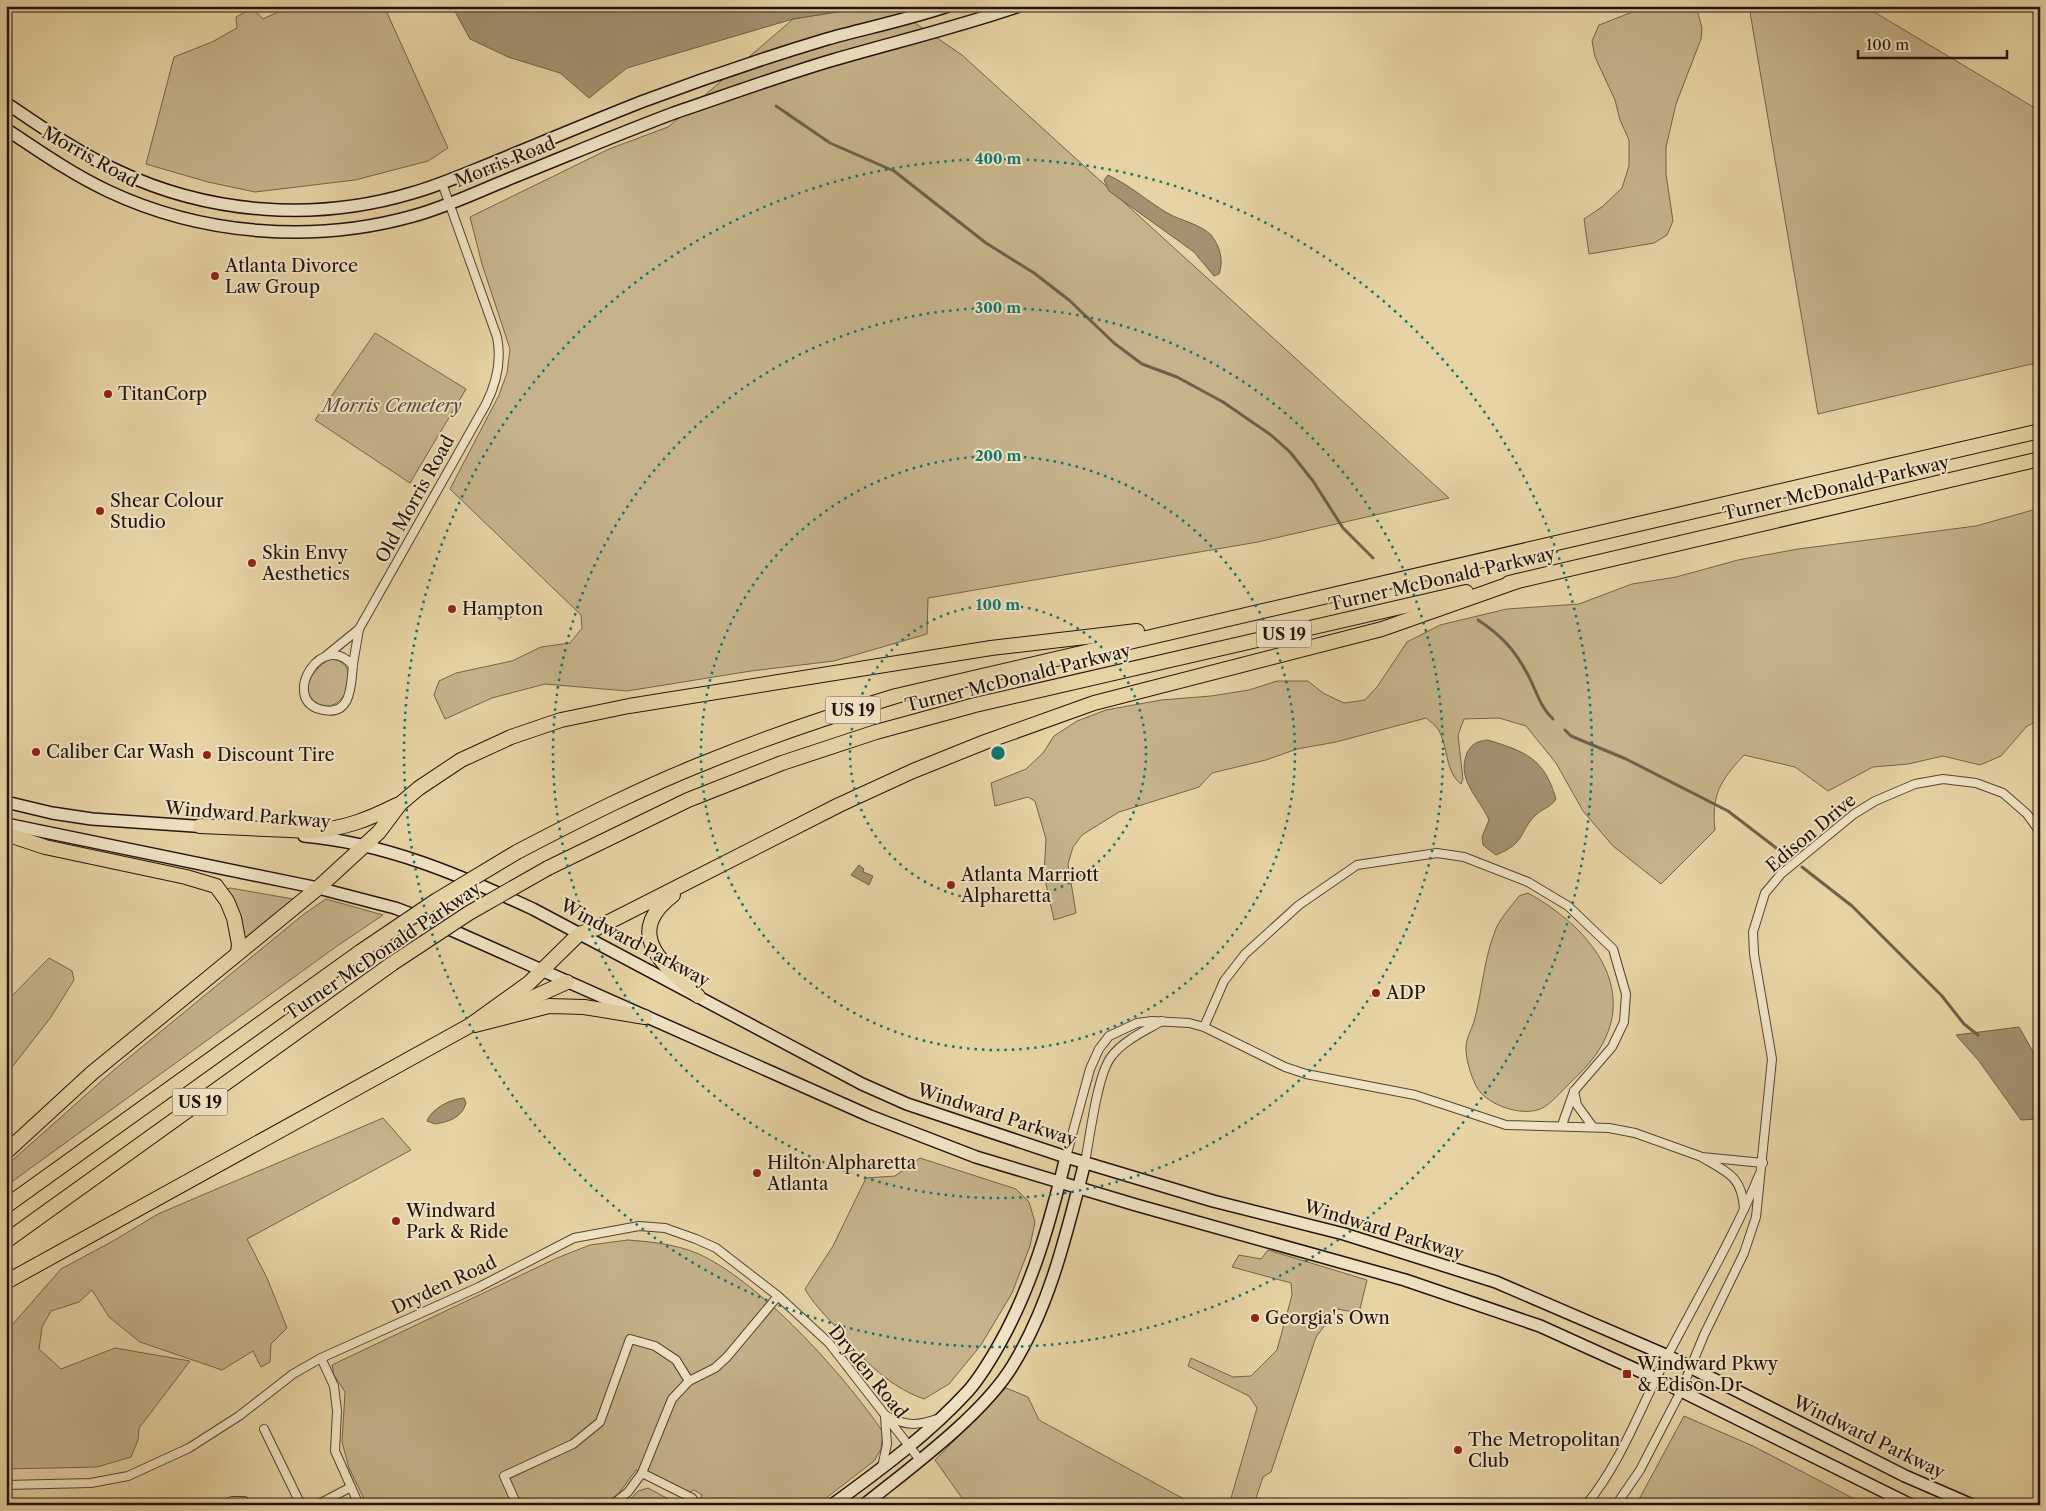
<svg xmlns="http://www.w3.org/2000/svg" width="2046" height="1511" viewBox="0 0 2046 1511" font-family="'Libre Caslon Text',serif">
<rect width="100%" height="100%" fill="#e6d2a3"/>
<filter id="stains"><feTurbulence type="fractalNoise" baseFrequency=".004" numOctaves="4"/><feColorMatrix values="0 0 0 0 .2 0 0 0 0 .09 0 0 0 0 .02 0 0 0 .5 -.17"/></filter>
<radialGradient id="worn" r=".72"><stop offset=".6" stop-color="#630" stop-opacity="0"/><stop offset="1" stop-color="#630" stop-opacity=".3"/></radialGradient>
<g fill="#c5b28a" stroke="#74624c">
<polygon points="291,6 384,6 448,148 428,161 355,180 255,192 208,182 146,164 174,57 212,42 237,28 236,17 252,8 263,19"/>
<polygon points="874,6 890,6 962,55 1449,498 1258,542 928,598 927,634 834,661 751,671 627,691 545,684 492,698 445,719 434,695 439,681 456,673 512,661 541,647 570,643 582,628 581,615 450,489 499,395 507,373 510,349 482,264 470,217 609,149 668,127 793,19"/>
<polygon points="1648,6 1696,6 1702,28 1701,39 1676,104 1666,147 1666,174 1673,221 1667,235 1654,243 1589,254 1584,219 1602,207 1622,188 1629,166 1629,140 1620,120 1615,100 1595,57 1592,41 1599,25"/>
<polygon points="1749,6 1864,6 2040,111 2040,362 1818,414"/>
<polygon points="375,333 466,389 410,483 315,420"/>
<path d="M2040 508V720L2027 726 2001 756 1980 765 1943 756 1908 764 1873 767 1828 791 1795 767 1744 755C1721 780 1711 794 1715 830L1661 884 1613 846 1583 811 1556 763 1526 726 1499 718 1464 719 1458 735 1463 779 1461 784C1445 772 1448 745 1438 729 1435 725 1430 721 1426 718L1336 742 1297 749 1266 760 1212 773 1199 787 1119 812 1082 835 1073 847 1068 864 1076 913 1054 920 1044 875 1046 839 1035 801 1028 797 995 806 991 783 1026 769 1043 753 1054 736 1077 721 1106 710 1161 700 1211 696 1249 690 1277 681H1308L1323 693 1344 703 1365 700 1377 687 1407 642 1440 625 1507 609 1579 604 1632 584 1676 577 1738 560 1798 549 1976 526Z"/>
<path d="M331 659C366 662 344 720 317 703 296 690 316 665 331 659Z"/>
<polygon points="230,888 293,899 245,938 227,891 227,889"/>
<path d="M1528 893C1602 934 1650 1007 1577 1076 1568 1084 1550 1106 1540 1109 1523 1116 1494 1107 1481 1093 1473 1085 1465 1058 1466 1047 1466 1038 1473 1027 1475 1018 1482 991 1484 960 1494 934 1498 920 1511 907 1519 896Z"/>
<polygon points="326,899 383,915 337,946 6,1186 6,1166 115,1069 304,914"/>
<polygon points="49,958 72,971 74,980 51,1017 6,1075 6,1002"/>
<polygon points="383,1118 411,1150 247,1239 267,1278 287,1328 271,1344 270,1362 261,1367 253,1351 222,1370 140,1342 109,1317 92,1290 79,1302 51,1311 42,1327 39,1349 61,1369 115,1348 190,1361 139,1428 138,1440 131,1457 97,1467 6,1469 6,1332 61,1269 113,1241 158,1214"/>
<path d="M920 1158 1016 1189 1029 1202 1035 1222 1030 1246 1012 1293 981 1345 949 1384 924 1399C885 1385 860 1356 834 1325 823 1313 813 1303 805 1289L833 1246 866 1178 895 1176Z"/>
<path d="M628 1240C655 1242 684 1245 709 1259 770 1293 843 1374 883 1432L881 1449 874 1461 817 1505H702L699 1502 702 1495 694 1490 688 1493 653 1474 636 1470 619 1493 605 1505H367L349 1468 342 1442 345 1392 334 1375 332 1365 557 1258 590 1245Z"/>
<polygon points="1268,1250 1367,1280 1359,1313 1337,1309 1316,1337 1271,1472 1263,1477 1256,1498 1261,1505 1229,1505 1257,1408 1249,1396 1188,1366 1191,1358 1233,1377 1251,1376 1277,1350 1292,1295 1291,1283 1232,1267 1239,1255 1261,1259"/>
<polygon points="1006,1388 1028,1397 1039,1420 1195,1505 967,1505 935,1460"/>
<polygon points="1684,1416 1753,1446 1866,1505 1636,1505"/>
<polygon points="648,1488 674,1502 677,1505 625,1505 638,1491"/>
</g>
<g fill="#a39170" stroke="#6f5f48">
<polygon points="452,6 874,6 793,19 627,68 589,98 560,73 508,57 470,39"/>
<path d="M1108 175C1130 185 1148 202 1169 214 1182 221 1200 224 1211 235 1220 246 1224 261 1219 274L1214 276 1194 252 1109 191 1104 180Z"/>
<polygon points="498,606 513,614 510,619 504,621 498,618 495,611"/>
<path d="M1488 740C1526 752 1544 758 1556 799 1551 807 1544 808 1537 814 1518 831 1528 842 1496 855L1483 845 1482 837 1489 820C1479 797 1456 780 1467 753 1472 743 1478 741 1488 740Z"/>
<polygon points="859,865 864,869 863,872 873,876 869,885 851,875"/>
<polygon points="2019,1027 2040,1064 2040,1119 2021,1120 1979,1061 1956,1035"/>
<path d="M464 1098 466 1103C462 1118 448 1122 435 1124L427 1121C432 1108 451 1099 464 1098Z"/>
</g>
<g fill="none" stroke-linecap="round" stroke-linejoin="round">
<g stroke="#6f5f48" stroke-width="3">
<polyline points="776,106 830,143 894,171 986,243 1034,273 1069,300 1114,343 1142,364 1177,377 1223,402 1271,435 1290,452 1313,481 1343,528 1373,558"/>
<path d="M1478 620C1501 635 1515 650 1528 675 1536 690 1540 707 1553 719"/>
<polyline points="1565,730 1571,736 1626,759 1728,811 1788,857"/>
<polyline points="1802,867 1852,906 1942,996 1964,1024 1978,1035"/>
</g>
<defs>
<g id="street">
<path d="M327 655 359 629 486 404C497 382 502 361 497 337L442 183"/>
<path d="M353 666C323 629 281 697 319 709 353 719 351 683 353 664 355 652 357 641 359 629"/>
<polyline points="1204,1027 1224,981 1245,954 1299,905 1357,865 1437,853 1464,857 1528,882 1568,906 1613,949 1626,994 1624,1022 1612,1047 1574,1091 1562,1125"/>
<polyline points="1574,1091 1577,1105 1593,1127"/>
<polyline points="1066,1157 1090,1069 1099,1049 1109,1036 1137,1023 1152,1021 1189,1023 1204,1027 1285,1067 1306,1074 1415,1095 1506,1125 1609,1128 1635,1133 1702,1157 1763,1163"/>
<path d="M1703 1158C1729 1173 1742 1177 1744 1209"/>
<path d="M1085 1162C1090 1137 1097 1076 1111 1057 1124 1040 1145 1031 1162 1021"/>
<polyline points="321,1358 334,1386 337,1411 335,1451 359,1505"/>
<path d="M887 1416C906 1426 917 1426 937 1419"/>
<polyline points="264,1429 301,1505"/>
<polyline points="882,1467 887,1444 885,1417"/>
<polyline points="642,1473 692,1498 697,1505"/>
<polyline points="6,1485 91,1483 128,1476 189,1448 239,1416 293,1374 321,1358 479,1287 574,1238 639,1226 665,1228 696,1239 716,1248 778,1296 829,1343 920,1460"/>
<polyline points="223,1505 232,1501 244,1501 245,1505"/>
<polyline points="317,1505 351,1487"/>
<polyline points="517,1505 504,1476 573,1444 600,1422 630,1339 655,1346 676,1360 689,1381"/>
<polyline points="612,1505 628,1492 642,1473 672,1399 689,1381 715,1368 727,1357 778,1296"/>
<path d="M1586 1505C1623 1460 1641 1405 1668 1355 1699 1295 1734 1237 1759 1175"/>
<polyline points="1616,1505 1640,1470 1681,1391 1704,1335 1744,1253 1756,1217 1772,1059 1754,954 1753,932 1765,893 1781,874 1854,814 1875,801 1915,784 1943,779 1976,783 2003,793 2027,814 2040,832"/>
</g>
<g id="secondary">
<path d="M6 103C42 127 78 153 118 171 209 214 315 222 412 193 441 185 469 172 497 161 545 141 593 121 641 102 702 79 764 58 827 39 867 28 909 19 948 6"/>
<path d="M6 129C39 151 72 174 108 191 201 235 313 244 413 216 446 207 477 192 509 179 564 157 618 134 674 113 727 95 779 76 833 60 895 42 958 27 1019 6"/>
<polyline points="6,802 52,813 92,819 208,827"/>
<polyline points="6,824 318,888 395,908 438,924 870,1116 976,1157 1136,1205 1405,1280 1540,1326 1657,1379 1911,1505"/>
<path d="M304 836C385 843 460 875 533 909L862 1084 907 1104 1066 1157 1213 1201 1344 1234 1496 1282 1668 1356 1905 1476 1972 1505"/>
<path d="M832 1505C880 1470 929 1434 969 1390 981 1376 991 1359 1000 1343 1033 1284 1050 1222 1066 1157"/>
<path d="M864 1505C910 1468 983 1415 1013 1365 1051 1303 1067 1231 1085 1162"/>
</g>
<g id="highway">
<polyline points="1509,583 2040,459"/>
<path d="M200 826 312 831C344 829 369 819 397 805"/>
<polyline points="6,834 45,847 186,877 216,886 227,901 234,918 239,944 238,953"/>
<path d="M517 852C580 819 643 787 709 761 770 736 833 715 896 696L2040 431"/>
<polyline points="548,868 688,800 782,763 876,732 975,705 1466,592"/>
<path d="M673 895C621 935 666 966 698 996"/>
<polyline points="502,1004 525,1001 567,982"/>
<polyline points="475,1025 549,1006 584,1007 645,1017"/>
<polyline points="6,1152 92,1073 318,888 379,832 400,804 419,788 461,760 511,737 561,720 629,706 991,648 1137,631"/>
<polyline points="6,1206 360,952"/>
<polyline points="6,1241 393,963"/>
<polyline points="6,1282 469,1026 529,983 579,934 597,928 839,805 913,771 985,742 1094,703 1382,629 1518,581"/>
</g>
</defs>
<use href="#street" stroke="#534332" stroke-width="10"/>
<use href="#secondary" stroke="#22130d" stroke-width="14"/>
<use href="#highway" stroke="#22130d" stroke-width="16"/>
<use href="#street" stroke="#efe2c3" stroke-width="8"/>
<use href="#secondary" stroke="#efe2c3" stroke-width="11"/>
<use href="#highway" stroke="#e6d2a3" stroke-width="14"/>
<defs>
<g id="highway-bridge">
<polyline points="360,952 437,900 517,852"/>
<polyline points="393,963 469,913 548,868"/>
</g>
</defs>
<use href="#highway-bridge" stroke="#22130d" stroke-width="16" stroke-linecap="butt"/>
<use href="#highway-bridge" stroke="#e6d2a3" stroke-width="14"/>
</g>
<g fill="none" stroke="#0f766e" stroke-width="2.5" stroke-dasharray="2.5 5">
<circle cx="998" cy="753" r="148"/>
<circle cx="998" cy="753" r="297"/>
<circle cx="998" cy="753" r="445"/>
<circle cx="998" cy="753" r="594"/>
</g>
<g fill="#8f2418" stroke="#efe2c3" stroke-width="2">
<circle cx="215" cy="276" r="5"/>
<circle cx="108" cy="394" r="5"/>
<circle cx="100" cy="511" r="5"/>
<circle cx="252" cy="563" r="5"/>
<circle cx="452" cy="609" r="5"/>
<circle cx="36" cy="752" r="5"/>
<circle cx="207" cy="755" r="5"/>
<circle cx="951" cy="885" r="5"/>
<circle cx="1376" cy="993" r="5"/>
<circle cx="757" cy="1173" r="5"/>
<circle cx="396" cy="1221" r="5"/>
<circle cx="1255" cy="1318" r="5"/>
<rect x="1622" y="1369" width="10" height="10" rx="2.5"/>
<circle cx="1458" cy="1450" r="5"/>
</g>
<g text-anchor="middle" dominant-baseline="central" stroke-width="4" stroke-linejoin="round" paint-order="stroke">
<g fill="#efe2c3" stroke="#605144" stroke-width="1">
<rect x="1256.5" y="620.5" width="55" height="27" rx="4"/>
<rect x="825.5" y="696.5" width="55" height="27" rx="4"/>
<rect x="172.5" y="1088.5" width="55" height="27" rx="4"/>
</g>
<g font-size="16" font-weight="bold" fill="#22130d">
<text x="1284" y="634">US 19</text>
<text x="853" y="710">US 19</text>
<text x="200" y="1102">US 19</text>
</g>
<g font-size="18" fill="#22130d" stroke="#efe2c3">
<text transform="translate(90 157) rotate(29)">Morris Road</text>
<text transform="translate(505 162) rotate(-22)">Morris Road</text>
<text transform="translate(1836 488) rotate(-13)">Turner McDonald Parkway</text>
<text transform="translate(415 499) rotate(-61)">Old Morris Road</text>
<text transform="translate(1442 579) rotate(-13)">Turner McDonald Parkway</text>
<text transform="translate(1018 678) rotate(-14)">Turner McDonald Parkway</text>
<text transform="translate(248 815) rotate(5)">Windward Parkway</text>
<text transform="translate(1811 833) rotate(-40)">Edison Drive</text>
<text transform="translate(635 943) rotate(28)">Windward Parkway</text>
<text transform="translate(383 951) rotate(-34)">Turner McDonald Parkway</text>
<text transform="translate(997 1115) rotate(18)">Windward Parkway</text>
<text transform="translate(1384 1230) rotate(17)">Windward Parkway</text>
<text transform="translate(444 1285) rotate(-25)">Dryden Road</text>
<text transform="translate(868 1372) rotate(51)">Dryden Road</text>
<text transform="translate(1869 1437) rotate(26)">Windward Parkway</text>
</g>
<g font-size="18" fill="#22130d" stroke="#efe2c3" text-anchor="start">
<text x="225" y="266">Atlanta Divorce<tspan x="225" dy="21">Law Group</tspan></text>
<text x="118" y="394">TitanCorp</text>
<text x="110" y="501">Shear Colour<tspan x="110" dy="21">Studio</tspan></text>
<text x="262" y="553">Skin Envy<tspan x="262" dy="21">Aesthetics</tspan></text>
<text x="462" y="609">Hampton</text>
<text x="46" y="752">Caliber Car Wash</text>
<text x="217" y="755">Discount Tire</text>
<text x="961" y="875">Atlanta Marriott<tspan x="961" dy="21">Alpharetta</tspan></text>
<text x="1386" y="993">ADP</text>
<text x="767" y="1163">Hilton Alpharetta<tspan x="767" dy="21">Atlanta</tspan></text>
<text x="406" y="1211">Windward<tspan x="406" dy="21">Park &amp; Ride</tspan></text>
<text x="1265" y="1318">Georgia's Own</text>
<text x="1637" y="1364">Windward Pkwy<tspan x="1637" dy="21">&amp; Edison Dr</tspan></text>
<text x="1468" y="1440">The Metropolitan<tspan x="1468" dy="21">Club</tspan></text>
</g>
<g font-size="18" font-style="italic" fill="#5b4b39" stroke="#efe2c3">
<text x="392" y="406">Morris Cemetery</text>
</g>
</g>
<circle cx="998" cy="753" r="8" fill="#0f766e" stroke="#efe2c3" stroke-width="2.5"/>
<g font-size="15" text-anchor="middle" font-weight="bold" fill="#0f766e" stroke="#efe2c3" stroke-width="4" stroke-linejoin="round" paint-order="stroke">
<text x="998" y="164">400 m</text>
<text x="998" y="313">300 m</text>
<text x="998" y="461">200 m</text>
<text x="998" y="610">100 m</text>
</g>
<rect width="2046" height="1511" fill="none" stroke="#e6d2a3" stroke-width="25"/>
<rect x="8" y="8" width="2031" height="1496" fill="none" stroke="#22130d" stroke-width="2.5"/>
<rect x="12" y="12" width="2021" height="1486" fill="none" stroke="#22130d"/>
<path d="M1858 50v8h149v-8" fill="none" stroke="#22130d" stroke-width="2.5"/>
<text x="1866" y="50" font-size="15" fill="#22130d" stroke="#efe2c3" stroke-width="4" paint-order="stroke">100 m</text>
<rect width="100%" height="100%" filter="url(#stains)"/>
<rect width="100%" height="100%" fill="url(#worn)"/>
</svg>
